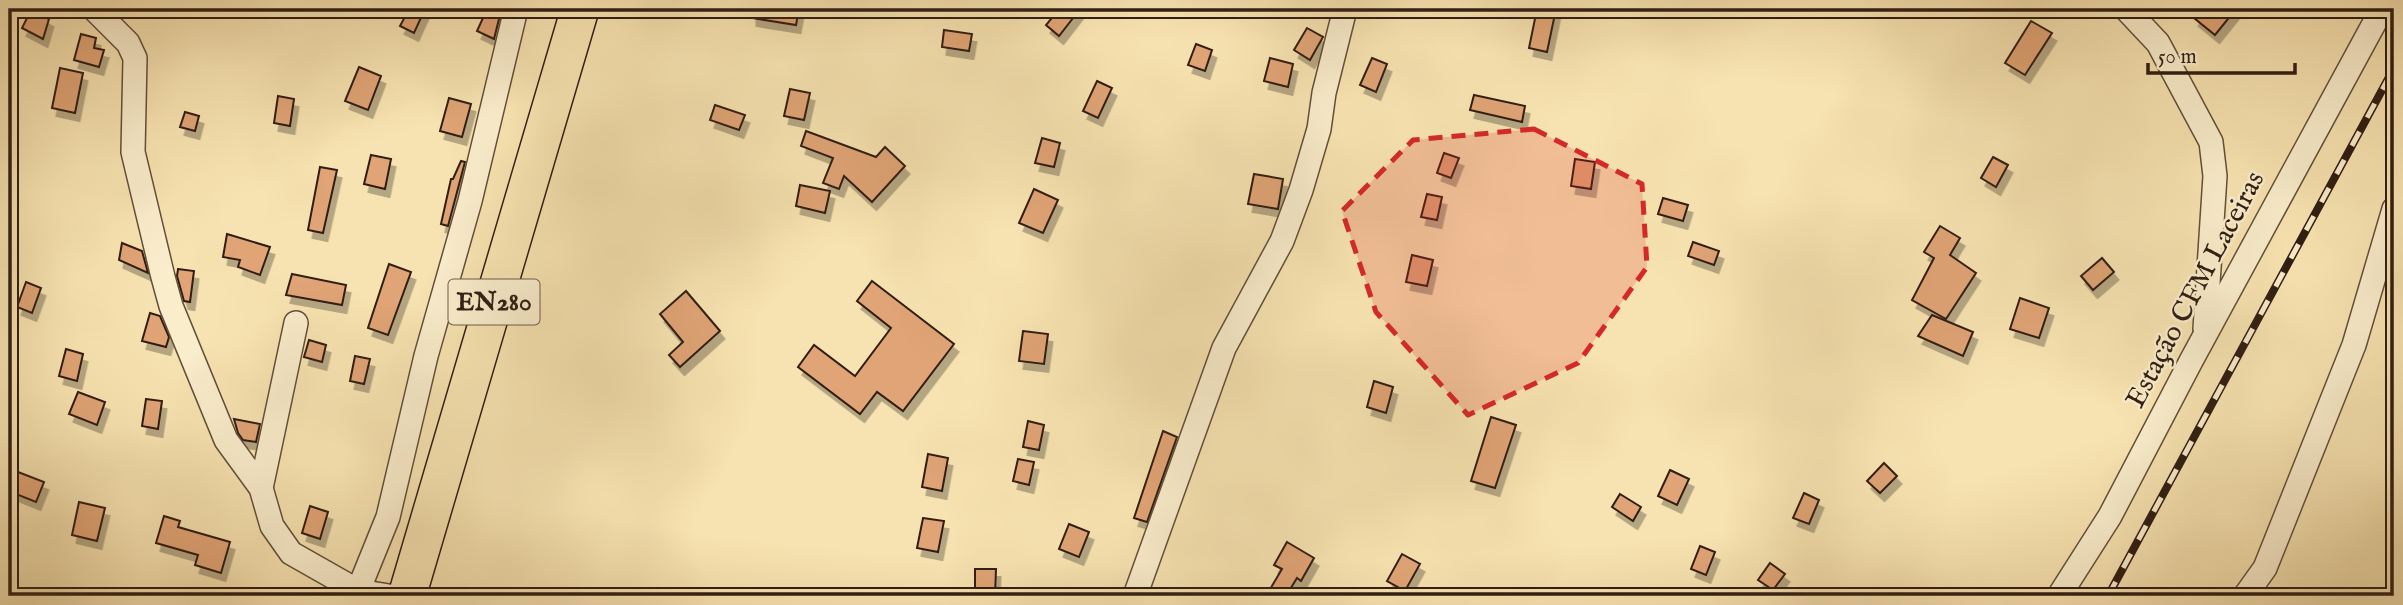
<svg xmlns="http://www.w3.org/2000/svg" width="2403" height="605" viewBox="0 0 2403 605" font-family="'IM FELL English',serif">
<defs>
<filter id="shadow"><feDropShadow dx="4.5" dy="8" stdDeviation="0" flood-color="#0004"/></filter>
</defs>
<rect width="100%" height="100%" fill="#f7e3b1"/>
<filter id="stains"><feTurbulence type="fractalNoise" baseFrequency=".00286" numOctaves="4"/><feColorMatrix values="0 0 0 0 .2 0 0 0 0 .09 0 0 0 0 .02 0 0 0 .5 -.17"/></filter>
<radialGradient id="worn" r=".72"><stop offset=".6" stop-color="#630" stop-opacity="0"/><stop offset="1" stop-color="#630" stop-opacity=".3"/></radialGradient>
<g fill="#e0a476" stroke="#301e13" stroke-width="2" filter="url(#shadow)">
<polygon points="409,9 425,9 414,33 400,26"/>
<polygon points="487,9 500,15 494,39 477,31"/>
<polygon points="752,9 799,9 796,25 752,18"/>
<polygon points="1059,9 1080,9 1059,36 1046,25"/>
<polygon points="1537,9 1556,9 1547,52 1529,48"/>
<polygon points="2201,9 2236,9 2215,35 2194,18"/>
<polygon points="31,10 49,19 43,39 22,28"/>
<polygon points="2031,21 2052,33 2025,75 2005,63"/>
<polygon points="1307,28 1323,37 1310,60 1294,50"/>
<polygon points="944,30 972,34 969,51 942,47"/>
<polygon points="81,34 96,38 94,48 104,50 99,67 74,60"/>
<polygon points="1196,44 1212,50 1205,71 1188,65"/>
<polygon points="1270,58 1293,64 1288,87 1264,81"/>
<polygon points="1372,58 1387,64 1376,92 1360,85"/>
<polygon points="359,67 381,76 368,110 345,101"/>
<polygon points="60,68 83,73 75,113 52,108"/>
<polygon points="1097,81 1112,88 1098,118 1083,111"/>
<polygon points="790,89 810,93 804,120 784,116"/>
<polygon points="1474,95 1525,106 1522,122 1470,110"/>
<polygon points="278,96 294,99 290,126 274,123"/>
<polygon points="449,98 471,104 462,137 440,131"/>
<polygon points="715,105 745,115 739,130 710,120"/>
<polygon points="185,112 199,116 195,131 180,127"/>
<polygon points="806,131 876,157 885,147 905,166 872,202 844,176 839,189 823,183 833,158 801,146"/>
<polygon points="1042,138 1060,143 1054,167 1035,163"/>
<polygon points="1444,153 1459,158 1451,178 1437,173"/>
<polygon points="371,155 391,159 385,189 364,184"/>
<polygon points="1993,157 2008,165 1996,187 1981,178"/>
<polygon points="1575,159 1595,162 1591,189 1571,186"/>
<polygon points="461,161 465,162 448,226 441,224 451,179 453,179"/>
<polygon points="320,167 337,170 323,233 308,230"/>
<polygon points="1254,174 1283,179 1278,209 1248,204"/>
<polygon points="800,185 830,191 825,213 796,206"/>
<polygon points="1034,189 1058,200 1043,233 1019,223"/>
<polygon points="1427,194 1442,197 1437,220 1421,217"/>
<polygon points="1663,198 1688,205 1683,221 1658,214"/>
<polygon points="1940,226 1960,238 1950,255 1976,273 1946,319 1912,300 1934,258 1924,252"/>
<polygon points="227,234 270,247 260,275 238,267 240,260 223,257"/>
<polygon points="1693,242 1719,251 1714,265 1688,256"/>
<polygon points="122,243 142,251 148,273 119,260"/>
<polygon points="1412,255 1433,260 1427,286 1406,282"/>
<polygon points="2102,258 2114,272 2093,290 2081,276"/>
<polygon points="389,264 411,272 388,335 368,328"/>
<polygon points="178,269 194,271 190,302 184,301 177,276"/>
<polygon points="292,274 346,285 342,305 286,295"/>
<polygon points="872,281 954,344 903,411 877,392 860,414 798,367 814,345 855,376 891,328 857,301"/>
<polygon points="26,282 41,288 32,313 17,307"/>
<polygon points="686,291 720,331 680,367 669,355 683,342 660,314"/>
<polygon points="2020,298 2049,308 2039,338 2010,329"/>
<polygon points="150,313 160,316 169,337 166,347 142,341"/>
<polygon points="1932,315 1973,332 1963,356 1918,336"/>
<polygon points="1023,331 1048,334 1044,364 1019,361"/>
<polygon points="309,340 326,345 322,362 304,357"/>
<polygon points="66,349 83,354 77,381 59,376"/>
<polygon points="355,356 370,359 364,384 350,381"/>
<polygon points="1374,381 1393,387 1386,413 1367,407"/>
<polygon points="78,392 105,402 97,425 69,414"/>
<polygon points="146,399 162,401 158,429 142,426"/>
<polygon points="1491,417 1516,425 1495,488 1471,481"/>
<polygon points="234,419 260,424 256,442 243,440 238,433"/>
<polygon points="1028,421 1044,425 1039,450 1023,447"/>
<polygon points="1163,431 1177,437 1147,522 1134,518"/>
<polygon points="928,454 948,458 942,491 922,487"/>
<polygon points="1018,459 1034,462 1029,485 1013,481"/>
<polygon points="1884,463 1897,476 1880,493 1867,481"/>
<polygon points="1670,470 1689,479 1677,505 1658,496"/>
<polygon points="18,472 44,482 36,502 11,492"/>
<polygon points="1804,493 1819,500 1809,524 1793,518"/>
<polygon points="1620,494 1641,507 1633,521 1612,507"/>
<polygon points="79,502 105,508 97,541 72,535"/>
<polygon points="310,506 328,512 320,539 302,533"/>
<polygon points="164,516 180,521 178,527 230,542 221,573 195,565 198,555 156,543"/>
<polygon points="923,518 944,521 938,552 917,548"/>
<polygon points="1069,524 1089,532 1079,557 1059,549"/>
<polygon points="1287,542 1314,558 1301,581 1297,578 1286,596 1266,596 1282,569 1274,565"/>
<polygon points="1700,546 1715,552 1706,575 1691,569"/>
<polygon points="1402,554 1420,564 1405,591 1387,581"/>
<polygon points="1770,563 1785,574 1773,590 1758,580"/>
<polygon points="975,569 996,569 995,595 975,595"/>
</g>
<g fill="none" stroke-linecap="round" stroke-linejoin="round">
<defs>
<g id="minor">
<polyline points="94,9 128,43 135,58 133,152 163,277 171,306 226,440 261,488 272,526 291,553 358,591 389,596"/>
<polyline points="2126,9 2158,43 2211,142 2215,176 2205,329"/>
<polyline points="261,488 296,323"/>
<polyline points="358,591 388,517 426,356 470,201 516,9"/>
<polyline points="1135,596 1224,348 1282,241 1301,190 1319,129 1324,93 1345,9"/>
<polyline points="2059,596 2110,516 2191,361 2382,9"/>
<polyline points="2245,596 2265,568 2354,345 2394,209"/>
</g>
<polyline id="primary" points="407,596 580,9"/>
</defs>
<use href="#minor" stroke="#624f3a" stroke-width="26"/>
<use href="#primary" stroke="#301e13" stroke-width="40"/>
<use href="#minor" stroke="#faedcc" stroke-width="23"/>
<use href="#primary" stroke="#f7e3b1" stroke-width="37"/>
<defs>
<polyline id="rail" points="2108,596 2394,68"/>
</defs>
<use href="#rail" stroke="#301e13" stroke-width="8"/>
<use href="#rail" stroke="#faedcc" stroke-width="5" stroke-dasharray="16" stroke-linecap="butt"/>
</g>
<path fill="#d62828" fill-opacity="0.2" stroke="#d62828" stroke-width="5" stroke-dasharray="14 9" stroke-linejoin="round" d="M1534 129 1642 184 1647 267 1578 363 1468 415 1376 312 1342 211 1413 140Z"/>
<g text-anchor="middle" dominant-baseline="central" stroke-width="5" stroke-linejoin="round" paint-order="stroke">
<rect fill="#faedcc" stroke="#6d5c4a" stroke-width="2" x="448.5" y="279.5" width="91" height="45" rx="5"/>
<g font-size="26" font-weight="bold" fill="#301e13">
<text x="494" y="302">EN280</text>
</g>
<g font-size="28" fill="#301e13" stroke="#faedcc">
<text transform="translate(2196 290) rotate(-62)">Estação CFM Laceiras</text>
</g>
</g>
<rect width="2403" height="605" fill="none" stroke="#f7e3b1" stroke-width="35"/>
<rect x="10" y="10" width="2382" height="584" fill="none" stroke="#301e13" stroke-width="3.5"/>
<rect x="18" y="18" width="2368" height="570" fill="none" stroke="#301e13" stroke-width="2"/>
<path d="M2148 63v10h147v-10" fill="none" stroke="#301e13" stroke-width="3.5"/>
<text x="2158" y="63" font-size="21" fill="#301e13" stroke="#faedcc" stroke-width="5" paint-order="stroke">50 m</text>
<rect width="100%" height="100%" filter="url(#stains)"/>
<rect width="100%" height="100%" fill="url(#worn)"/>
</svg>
